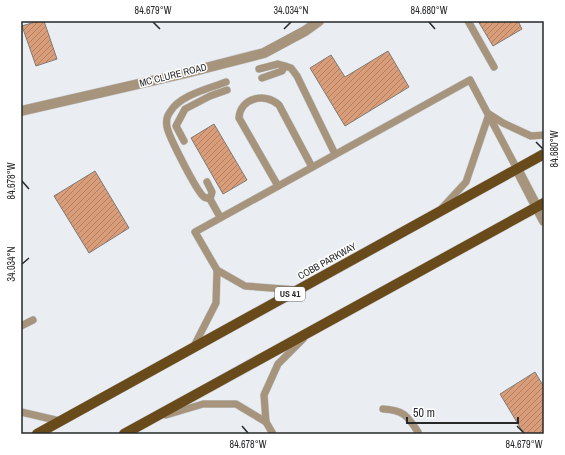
<svg xmlns="http://www.w3.org/2000/svg" width="565" height="455" viewBox="0 0 565 455" font-family="'Archivo Narrow',sans-serif">
<defs>
<pattern id="building-hatch" width="6" height="6" patternUnits="userSpaceOnUse"><rect width="6" height="6" fill="#da9d79"/><path d="M-1 1l2-2M0 6l6-6M5 7l2-2" fill="none" stroke="#b18063"/></pattern>
</defs>
<rect width="100%" height="100%" fill="#eaeef2"/>
<g fill="url(#building-hatch)" stroke="#7f7a77">
<polygon points="38,21 44,21 57,59 36,66 22,26"/>
<polygon points="478,21 518,21 522,29 493,46"/>
<polygon points="388,51 409,87 345,126 310,68 331,55 345,77"/>
<polygon points="214,124 247,180 223,194 191,138"/>
<polygon points="95,171 129,228 89,253 54,196"/>
<polygon points="535,372 544,387 544,434 524,434 500,394"/>
</g>
<g fill="none" stroke-linecap="round" stroke-linejoin="round">
<defs>
<g id="service">
<polyline points="468,21 494,67"/>
<polyline points="259,69 278,64 285,66"/>
<polyline points="262,78 282,71 285,66 291,68 297,76 335,154"/>
<polyline points="184,141 176,126 185,109 210,96 227,90"/>
<polyline points="207,182 212,192 210,199 220,217"/>
<path d="M278 186 239 118C240 98 265 92 279 105L312 167"/>
<path d="M210 199C208 198 206 198 204 197 197 192 169 137 167 127 166 122 167 116 170 112 180 95 208 89 226 82"/>
<polyline points="442,208 466,182 489,114 503,123 531,136 544,135"/>
<polyline points="217,270 195,232 470,80 517,169"/>
<polyline points="21,326 33,320"/>
<polyline points="193,348 216,303 217,270 245,286 298,290"/>
<path d="M383 409C403 410 407 415 418 432"/>
<polyline points="21,412 60,421"/>
<polyline points="166,415 203,404 236,404 266,422 264,395 278,364 303,339"/>
<polyline points="266,422 273,434"/>
</g>
<polyline id="minor" points="21,111 186,73 264,53 305,31 319,21"/>
<polyline id="tertiary" points="517,169 544,221"/>
<g id="primary">
<polyline points="37,434 544,154"/>
<polyline points="124,434 544,203"/>
</g>
</defs>
<use href="#service" stroke="#c7cace" stroke-width="8"/>
<use href="#minor" stroke="#c7cace" stroke-width="11"/>
<use href="#tertiary" stroke="#c7cace" stroke-width="11"/>
<use href="#primary" stroke="#c7cace" stroke-width="11"/>
<use href="#service" stroke="#a6947c" stroke-width="7"/>
<use href="#minor" stroke="#a6947c" stroke-width="10"/>
<use href="#tertiary" stroke="#a6947c" stroke-width="10"/>
<use href="#primary" stroke="#694b1b" stroke-width="10"/>
</g>
<path fill="none" stroke="#262829" stroke-width="1.5" d="M153 22 160 29M429 22 435 29M284 29 291 22M536 142 543 149M22 181 29 189M22 264 29 258M242 426 248 433M517 426 524 433"/>
<g text-anchor="middle" dominant-baseline="central" stroke-width="3" stroke-linejoin="round" paint-order="stroke">
<rect fill="#fff" stroke="#676869" stroke-width="1" x="275" y="287" width="30" height="14" rx="3"/>
<g font-size="9" font-weight="bold" fill="#262829">
<text x="290" y="294">US 41</text>
</g>
<g font-size="10" fill="#262829" stroke="#fff">
<text transform="translate(173 75) rotate(-14)">MC CLURE ROAD</text>
<text transform="translate(327 261) rotate(-29)">COBB PARKWAY</text>
</g>
</g>
<rect width="565" height="455" fill="none" stroke="#ffffff" stroke-width="44"/>
<path d="M407 417v6h111v-6" fill="none" stroke="#262829" stroke-width="2"/>
<text x="413" y="417" font-size="12" fill="#262829" stroke="#ffffff" stroke-width="3" paint-order="stroke">50 m</text>
<rect x="22" y="22" width="521" height="411" fill="none" stroke="#262829" stroke-width="1.5"/>
<g font-size="10" text-anchor="middle" fill="#262829">
<text x="153" y="14">84.679°W</text>
<text x="291" y="14">34.034°N</text>
<text x="429" y="14">84.680°W</text>
<text transform="translate(554 149) rotate(-90)" y="4">84.680°W</text>
<text transform="translate(11 181) rotate(-90)" y="4">84.678°W</text>
<text transform="translate(11 264) rotate(-90)" y="4">34.034°N</text>
<text x="248" y="448">84.678°W</text>
<text x="524" y="448">84.679°W</text>
</g>
</svg>
